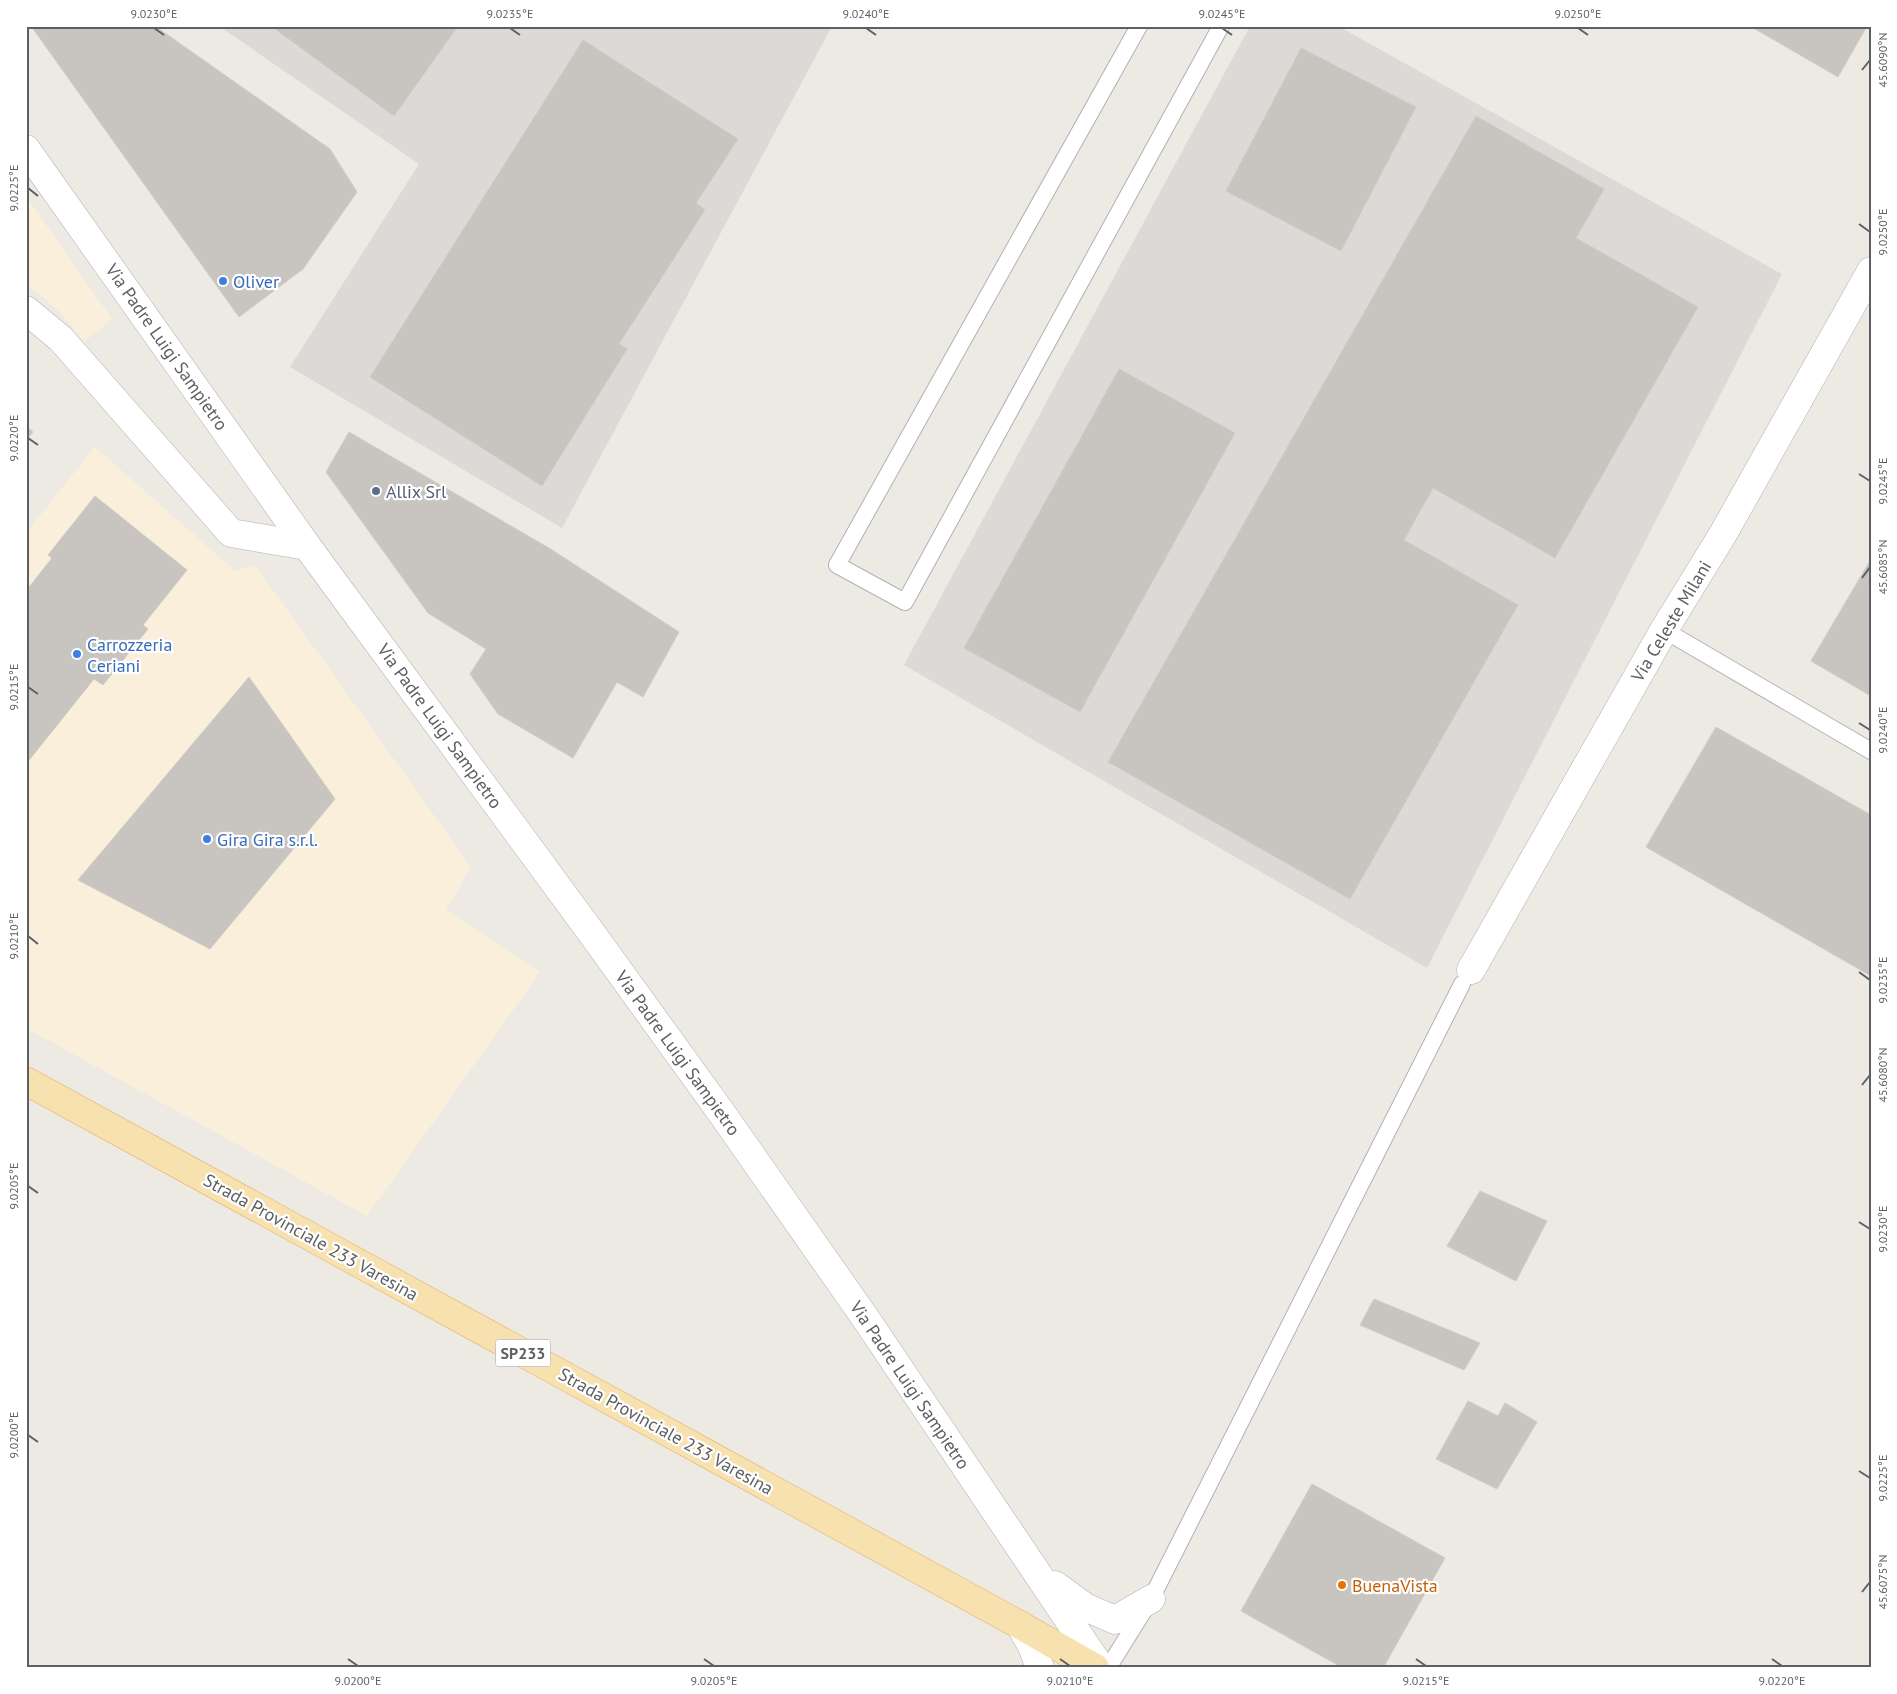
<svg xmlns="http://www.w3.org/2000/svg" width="1897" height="1694" viewBox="0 0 1897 1694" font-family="'PT Sans',sans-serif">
<rect width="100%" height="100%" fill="#edeae4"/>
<g fill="#faefdb">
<polygon points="26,196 112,319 84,342 60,312 26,283"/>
<polygon points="95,447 235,571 255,565 471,867 446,910 540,972 367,1216 26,1028 26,533"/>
</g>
<g fill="#dcd9d6">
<polygon points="219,26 832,26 562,528 290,367 419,164"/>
<polygon points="1250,26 1338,26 1782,274 1427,968 904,665"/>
</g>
<g fill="#c8c5c0" stroke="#d1cbc3">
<polygon points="31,26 155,26 330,149 357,192 303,269 239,317"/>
<polygon points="271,26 458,26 394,116"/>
<polygon points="1750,26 1867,26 1838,77"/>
<polygon points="583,40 738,139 696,203 705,210 619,344 627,349 542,486 370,377"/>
<polygon points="1301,48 1416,107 1341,251 1226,191"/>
<polygon points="1476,116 1604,189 1576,238 1698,307 1555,558 1433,488 1404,540 1518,605 1350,899 1108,762"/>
<polygon points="1119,369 1235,433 1080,712 964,648"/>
<polygon points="26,426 33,432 26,440"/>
<polygon points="349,432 549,548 679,632 643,697 617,682 573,758 498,714 470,674 486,649 428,613 326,472"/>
<polygon points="95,496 187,570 143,625 148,629 103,685 94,679 26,764 26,591 52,558 48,555"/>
<polygon points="1871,559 1871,696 1811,661"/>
<polygon points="249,677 335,799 210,949 78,880"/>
<polygon points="1716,727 1871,815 1871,976 1646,847"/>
<polygon points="1480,1191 1547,1221 1516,1281 1447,1246"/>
<polygon points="1374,1299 1480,1343 1464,1370 1360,1325"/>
<polygon points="1468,1401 1498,1416 1505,1403 1537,1422 1497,1489 1436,1459"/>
<polygon points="1312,1484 1445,1558 1383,1668 1343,1668 1241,1611"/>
</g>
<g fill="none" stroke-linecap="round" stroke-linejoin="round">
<defs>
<g id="service">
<polyline points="1139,26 837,565 905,602 1221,26"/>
<polyline points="1664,630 1871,751"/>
<polyline points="1108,1668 1151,1599 1462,984"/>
</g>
<g id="minor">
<polyline points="26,149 307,546 593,935 723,1115 866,1319 1101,1668"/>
<polyline points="26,310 61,339 231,533 307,546"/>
<polyline points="1471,970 1664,630 1723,534 1871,271"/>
<polyline points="1055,1585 1085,1607 1115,1620 1151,1599"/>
<polyline points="1020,1625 1032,1646 1040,1668"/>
</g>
<polyline id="primary" points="26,1081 1020,1625 1095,1668"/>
</defs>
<use href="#service" stroke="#afb2b5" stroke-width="18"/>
<use href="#minor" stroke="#afb2b5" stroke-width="29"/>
<use href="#primary" stroke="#e3af66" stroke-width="29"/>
<use href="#service" stroke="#fff" stroke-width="16"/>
<use href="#minor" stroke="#fff" stroke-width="28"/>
<use href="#primary" stroke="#f7e1af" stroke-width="28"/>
</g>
<path fill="none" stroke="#5c6063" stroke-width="2" d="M154 28 164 35M510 28 520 35M866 28 876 35M1222 28 1232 35M1578 28 1588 35M1862 70 1870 60M28 188 38 196M1859 224 1870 232M28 438 38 445M1859 474 1870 481M1862 578 1870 567M28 687 38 694M1859 723 1870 730M28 936 38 944M1859 972 1870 980M1862 1085 1870 1075M28 1186 38 1193M1859 1222 1870 1229M28 1435 38 1442M1859 1471 1870 1478M1862 1592 1870 1582M348 1659 358 1666M704 1659 714 1666M1060 1659 1070 1666M1416 1659 1426 1666M1772 1659 1782 1666"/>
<g fill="#3f7fe0" stroke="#fff" stroke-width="2">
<circle cx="223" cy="281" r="5"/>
<circle cx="77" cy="654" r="5"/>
<circle cx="207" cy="839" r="5"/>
</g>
<circle fill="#5c6f8a" stroke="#fff" stroke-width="2" cx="376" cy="491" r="5"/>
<circle fill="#e8710a" stroke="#fff" stroke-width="2" cx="1342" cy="1585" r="5"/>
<g text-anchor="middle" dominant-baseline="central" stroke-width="4.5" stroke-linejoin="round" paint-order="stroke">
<rect fill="#fff" stroke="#8d9092" stroke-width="1" x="495.5" y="1339.5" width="55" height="27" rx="4"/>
<g font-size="16" font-weight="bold" fill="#5c6063">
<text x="523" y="1353">SP233</text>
</g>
<g font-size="18" fill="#366cbe" stroke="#fff" text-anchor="start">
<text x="233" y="281">Oliver</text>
<text x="87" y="644">Carrozzeria<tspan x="87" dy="21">Ceriani</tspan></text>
<text x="217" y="839">Gira Gira s.r.l.</text>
</g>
<g font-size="18" fill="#5c6063" stroke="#fff">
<text transform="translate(167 347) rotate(55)">Via Padre Luigi Sampietro</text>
<text transform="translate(1671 621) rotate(-59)">Via Celeste Milani</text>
<text transform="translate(440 726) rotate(54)">Via Padre Luigi Sampietro</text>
<text transform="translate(678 1053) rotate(54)">Via Padre Luigi Sampietro</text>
<text transform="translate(311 1237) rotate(29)">Strada Provinciale 233 Varesina</text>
<text transform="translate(910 1385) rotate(56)">Via Padre Luigi Sampietro</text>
<text transform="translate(666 1431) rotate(29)">Strada Provinciale 233 Varesina</text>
</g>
<g font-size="18" fill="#4e5e75" stroke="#fff" text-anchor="start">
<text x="386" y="491">Allix Srl</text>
</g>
<g font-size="18" fill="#c56008" stroke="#fff" text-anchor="start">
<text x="1352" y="1585">BuenaVista</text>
</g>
</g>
<rect width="1897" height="1694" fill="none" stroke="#ffffff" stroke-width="55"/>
<rect x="28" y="28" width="1842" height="1638" fill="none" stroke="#5c6063" stroke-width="2"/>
<g font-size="12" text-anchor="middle" fill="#5c6063">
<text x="154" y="18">9.0230°E</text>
<text x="510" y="18">9.0235°E</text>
<text x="866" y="18">9.0240°E</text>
<text x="1222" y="18">9.0245°E</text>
<text x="1578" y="18">9.0250°E</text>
<text transform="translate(1883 60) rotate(-90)" y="4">45.6090°N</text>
<text transform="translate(14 188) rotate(-90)" y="4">9.0225°E</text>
<text transform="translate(1883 232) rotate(-90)" y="4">9.0250°E</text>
<text transform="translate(14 438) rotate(-90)" y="4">9.0220°E</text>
<text transform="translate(1883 481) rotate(-90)" y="4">9.0245°E</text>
<text transform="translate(1883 567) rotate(-90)" y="4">45.6085°N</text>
<text transform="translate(14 687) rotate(-90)" y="4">9.0215°E</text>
<text transform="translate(1883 730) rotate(-90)" y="4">9.0240°E</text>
<text transform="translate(14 936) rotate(-90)" y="4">9.0210°E</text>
<text transform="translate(1883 980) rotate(-90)" y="4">9.0235°E</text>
<text transform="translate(1883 1075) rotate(-90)" y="4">45.6080°N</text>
<text transform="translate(14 1186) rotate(-90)" y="4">9.0205°E</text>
<text transform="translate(1883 1229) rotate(-90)" y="4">9.0230°E</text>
<text transform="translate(14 1435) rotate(-90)" y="4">9.0200°E</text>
<text transform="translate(1883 1478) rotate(-90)" y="4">9.0225°E</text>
<text transform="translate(1883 1582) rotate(-90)" y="4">45.6075°N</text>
<text x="358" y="1685">9.0200°E</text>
<text x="714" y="1685">9.0205°E</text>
<text x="1070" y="1685">9.0210°E</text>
<text x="1426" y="1685">9.0215°E</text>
<text x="1782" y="1685">9.0220°E</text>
</g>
</svg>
